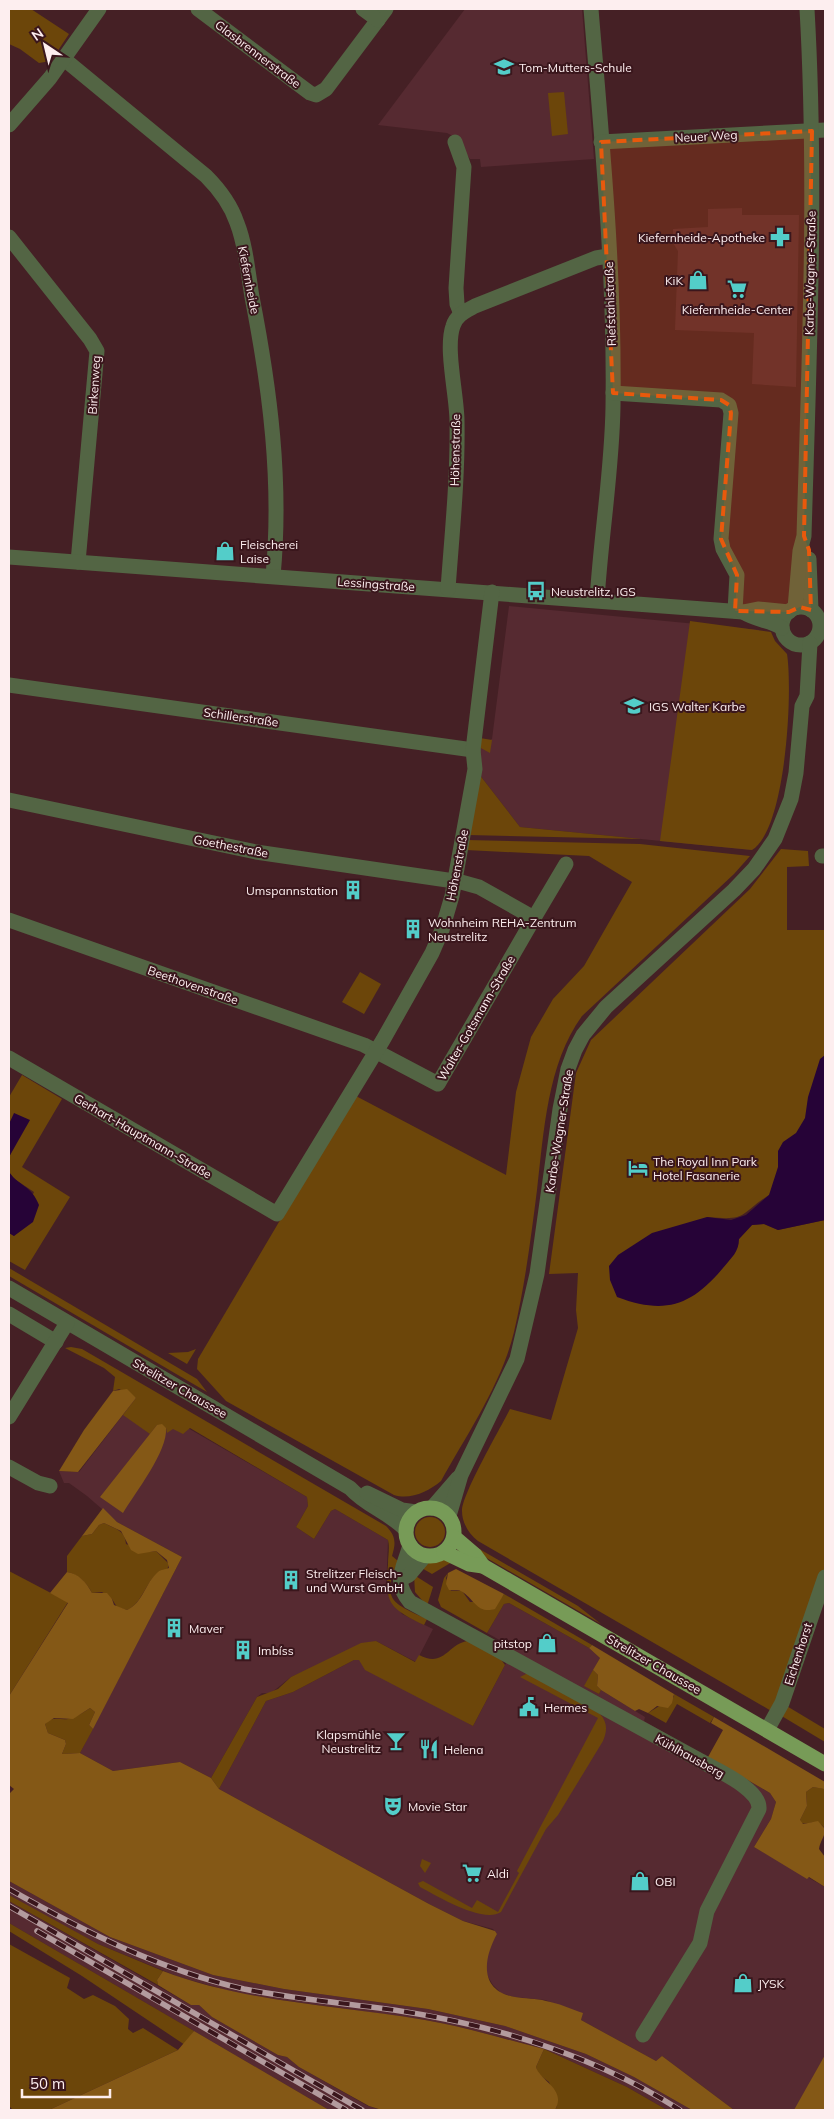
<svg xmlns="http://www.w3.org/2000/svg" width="834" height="2119" viewBox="0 0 834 2119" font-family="Mulish,sans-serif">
<rect width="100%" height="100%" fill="#452025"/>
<g fill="#562a31">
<polygon points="465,9 582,9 594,159 481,167 480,159 470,159 453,136 447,133 378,125"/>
<polygon points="742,208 742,215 799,215 796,387 752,384 754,333 675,330 678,251 673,243 673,229 708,227 708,209"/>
<polygon points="509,606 759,630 752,850 520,827 479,774 479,747 492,739"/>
<polygon points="136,1398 307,1497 308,1506 296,1527 314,1539 331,1511 335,1509 388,1540 386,1592 402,1614 433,1629 416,1662 376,1641 291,1677 271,1693 262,1693 257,1697 211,1778 180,1762 113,1771 80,1753 182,1557 117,1522 87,1496 69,1483 64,1483 59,1471 79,1472"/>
<polygon points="509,1603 589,1648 600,1658 585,1686 599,1694 601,1690 645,1717 644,1721 770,1793 776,1802 771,1819 754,1847 825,1887 825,2110 734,2110 662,2056 656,2061 581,2020 582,2014 545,2000 514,1997 501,1993 493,1985 487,1975 485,1963 489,1947 497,1934 493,1929 463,1921 429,1904 219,1789 266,1701 293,1692 354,1660 358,1659 473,1726 514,1648 487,1633 504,1604"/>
<polygon points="9,1881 110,1937 213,1975 284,1989 428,2009 505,2026 586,2054 634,2077 692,2110 667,2110 627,2087 544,2049 468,2029 426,2020 244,1995 179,1977 98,1944 43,1915 9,1895"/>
<polygon points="9,1901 191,2005 199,2005 212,2017 278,2055 287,2057 299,2067 368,2106 382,2110 329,2110 9,1923"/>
</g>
<g fill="#6c460a">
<polygon points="9,9 31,9 69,34 51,61 39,63 20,49 9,44"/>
<polygon points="564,92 568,134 552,136 548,93"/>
<path d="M690 621 771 632 775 641 787 654C793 691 786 830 752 850L660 841Z"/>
<polygon points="480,738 492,740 490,753 479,747"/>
<polygon points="479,774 520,827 642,839 468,835"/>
<path d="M467 840 640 844 750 856 734 874 582 1016C547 1064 544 1132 537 1190 531 1237 525 1285 514 1332 501 1385 467 1434 441 1481 428 1492 410 1500 394 1495L226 1401 197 1369 198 1359 354 1095 506 1175 516 1092 531 1037 553 999 584 966 632 882 589 856 466 850Z"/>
<path d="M781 849 808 851 809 866 787 867V930H825V1170C807 1178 786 1185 769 1195 738 1215 749 1221 707 1217L739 1239 752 1225 764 1224 778 1230 825 1220V1568L773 1712 478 1541C469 1534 462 1523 462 1511 462 1494 500 1429 510 1409L551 1420 578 1328 576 1310 578 1273 549 1274 576 1073 591 1040 750 889Z"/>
<polygon points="360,972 381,984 364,1014 342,1002"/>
<polygon points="22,1075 62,1099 22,1167 70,1197 25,1270 9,1261 9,1233 14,1236 34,1192 13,1178 9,1172 9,1157 14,1147 15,1113 9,1124 9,1097"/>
<polygon points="9,1268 197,1379 207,1392 9,1276"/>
<path d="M71 1347 82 1349 386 1526C396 1536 396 1543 392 1556L398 1561C381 1600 392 1603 427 1619L424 1625C388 1607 385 1604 388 1564 388 1556 390 1547 388 1540L335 1509 331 1511 314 1539 296 1527 308 1506 307 1497 190 1428 183 1434 173 1429 167 1433 166 1428 157 1425 150 1434 123 1415 136 1398 119 1389 113 1391 115 1377 104 1368 65 1348Z"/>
<polygon points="196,1349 187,1364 168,1353 188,1352"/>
<circle cx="430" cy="1532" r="15"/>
<path d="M104 1523C115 1529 125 1530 126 1544L149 1552 156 1551 169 1564 167 1570C147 1571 145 1603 127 1610L117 1607 112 1599 102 1592 92 1593C87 1583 78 1574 67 1572V1556L82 1536 92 1534 99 1525Z"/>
<polygon points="476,1547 578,1606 601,1624 471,1549"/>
<polygon points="443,1558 452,1562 432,1574 420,1567 428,1561"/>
<polygon points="9,1571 68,1602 9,1696"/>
<polygon points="448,1573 446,1578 451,1591 462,1591 470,1602 498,1602 504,1594 592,1645 589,1648 509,1603 504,1604 487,1633 441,1607 438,1600 444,1578"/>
<polygon points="414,1575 433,1587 427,1606 415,1592"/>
<path d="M376 1641 415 1662 419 1655C444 1668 447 1645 467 1641L500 1658 505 1665 473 1726 365 1670 359 1660H354L293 1692 266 1701 219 1789 211 1778 257 1697 278 1689 291 1677 361 1643Z"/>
<polygon points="593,1670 598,1675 597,1686 601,1690 599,1694 584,1686"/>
<path d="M528 1673 600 1714C608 1723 607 1731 603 1741L558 1815 546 1829 501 1912C483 1924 437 1896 420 1887L418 1883 423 1881 472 1908 477 1900 498 1912 519 1873 517 1871 598 1718 520 1677Z"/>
<polygon points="674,1694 714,1717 710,1723 677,1704 666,1723 648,1713 674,1697"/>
<polygon points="785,1705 825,1729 825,1742 780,1715"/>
<path d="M90 1708 95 1712 89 1725 93 1729 80 1753 62 1754 66 1744 65 1740 48 1733 45 1724C52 1716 59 1720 68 1719 76 1717 83 1713 90 1708Z"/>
<path d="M813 1787 825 1789V1829C818 1818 810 1825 800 1823V1820L807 1806 806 1792Z"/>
<polygon points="422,1859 431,1863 425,1873 420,1866"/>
<polygon points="9,1895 98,1944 163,1971 157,1980 158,1985 9,1901"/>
<polygon points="9,1923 194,2031 185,2045 82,1976 9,1931"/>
<polygon points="9,1944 70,1978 67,1988 84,1999 93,1995 115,2006 129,2019 128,2029 133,2033 143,2028 178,2050 49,2110 13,2110 9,2106"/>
<polygon points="544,2049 627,2087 667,2110 555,2110 557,2106 549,2082 538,2074 536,2067"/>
</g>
<g fill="#845816">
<polygon points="127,1389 136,1398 78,1472 59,1471 84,1430 113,1391"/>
<path d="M162 1424 166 1428C168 1451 135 1493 123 1513L100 1497 157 1425Z"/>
<path d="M103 1508 117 1522 182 1557 93 1729 89 1725 95 1712 90 1708 73 1719 54 1718 45 1724 48 1733 65 1740 66 1744 62 1754 80 1753 113 1771 180 1762 211 1778 219 1789 429 1904 463 1921 495 1931 497 1934C483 1959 479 1991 515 1997 525 1999 536 1998 546 2001 558 2003 571 2009 583 2013L581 2020 656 2061 662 2056 734 2110H692L634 2077 586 2054 505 2026 428 2009 284 1989 213 1975 110 1937 9 1881V1794L14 1789 9 1785V1696L68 1603 50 1593 67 1572C79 1574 86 1582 92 1593H107L112 1599 114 1605 127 1610C143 1603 145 1583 158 1572 161 1569 165 1570 169 1568L167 1560 156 1551 138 1554 131 1550 121 1531 104 1523 99 1525 92 1534 82 1536Z"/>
<path d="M456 1569 504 1594 495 1609C478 1614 475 1601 464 1593 460 1589 454 1591 449 1590L446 1584 448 1573Z"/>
<polygon points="592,1645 674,1694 672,1703 668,1708 657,1706 648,1713 639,1709 635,1711 601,1690 597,1686 598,1675 593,1670 600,1658 589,1648"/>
<path d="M714 1717 825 1782 824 1789 813 1787 806 1792 807 1806 800 1820 803 1824 818 1821 825 1829C825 1837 820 1841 819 1849L825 1857V1887L809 1877 807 1879 754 1847 771 1819 776 1802 770 1793 708 1757 723 1730 711 1723Z"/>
<path d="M163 1971C248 2003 336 2005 425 2020 465 2027 504 2039 544 2049L536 2067C540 2081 567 2089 555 2110H382L369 2106 299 2067 287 2057 278 2055 212 2017 199 2005H191L158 1985 157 1980Z"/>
<polygon points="194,2031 329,2110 49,2110 178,2050"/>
<polygon points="825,2055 825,2110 794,2110"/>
</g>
<g fill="#260337">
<path d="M825 1055V1220L778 1230 764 1224 752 1225 739 1239C739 1252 731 1258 723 1268 691 1306 665 1315 617 1297L610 1280 609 1266 618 1255 652 1233 707 1217 731 1220 746 1215 769 1195 778 1167V1151L783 1142 796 1133 805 1118 808 1097 820 1059Z"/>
<polygon points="14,1113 30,1120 9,1157 9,1124"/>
<path d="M9 1172C20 1187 31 1185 39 1205L33 1222 14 1236 9 1233Z"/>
</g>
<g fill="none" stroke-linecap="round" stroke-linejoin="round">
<g stroke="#536544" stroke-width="15">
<polyline points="198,9 310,93 316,95 326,89 386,9"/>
<polyline points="363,9 378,20"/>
<path d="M591 9C602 141 615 274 613 407 612 471 601 535 597 600"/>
<path d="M64 59 206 176C219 189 231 205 237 223 246 246 248 273 252 297 270 389 282 482 273 576"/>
<polyline points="9,125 50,78 99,9"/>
<polyline points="455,142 464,167 456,288 457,304 461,314"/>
<polyline points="601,142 825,130"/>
<polyline points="9,237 90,339 97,351 78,562"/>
<polyline points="613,393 721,400 729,405 731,413 721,539 723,549 737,575 735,611"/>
<polyline points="9,557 743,612 758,609 789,612"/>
<polyline points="809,559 811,610"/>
<path d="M448 589C452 533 458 477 457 421 457 396 445 348 453 326 456 315 466 311 475 306L596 258 608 256"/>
<circle cx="801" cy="626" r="19"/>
<path d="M795 608 800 551 804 536C809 361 817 184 807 9"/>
<path d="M743 612C757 621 771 620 782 628"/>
<polyline points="9,685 473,750"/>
<polyline points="9,800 256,852 461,882 479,887 534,918 438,1084 364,1045 9,920"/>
<polyline points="822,856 825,856"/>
<polyline points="534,918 566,864"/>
<polyline points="9,1058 277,1214 383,1040 432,953 442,930 452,896 475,769 473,750 492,592"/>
<path d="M9 1288 350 1488C366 1506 390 1513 406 1530"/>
<polyline points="9,1314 56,1342"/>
<polyline points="9,1417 67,1323"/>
<polyline points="9,1467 38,1483 50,1486"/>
<polyline points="367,1493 402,1510 416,1512"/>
<polyline points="432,1508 458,1478"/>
<polyline points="449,1516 461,1475 517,1359 537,1274 560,1109 568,1069 575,1050 583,1035 606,1007 734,890 754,869 775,839 791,799 796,773 802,706 807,696 810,643"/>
<path d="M410 1545C404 1568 392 1581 410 1602L701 1761C716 1770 761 1789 759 1809L707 1911 700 1943 643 2035"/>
<polyline points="401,1579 409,1575 425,1556"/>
<polyline points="767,1730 782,1703 825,1577"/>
</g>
<g stroke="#779b57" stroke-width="15">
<circle cx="430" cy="1532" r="24"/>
<polyline points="454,1537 475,1555 483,1566"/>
<polyline points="444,1552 469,1564 483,1566 825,1764"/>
</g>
<defs>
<g id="rail">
<path d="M9 1889C83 1931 160 1970 244 1989 294 1999 344 2003 394 2010 494 2025 594 2055 680 2110"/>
<polyline points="9,1906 362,2110"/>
<polyline points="37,1931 346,2110"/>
</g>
</defs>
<use href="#rail" stroke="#b39b9e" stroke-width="5.5"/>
<use href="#rail" stroke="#3a161c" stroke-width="4" stroke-dasharray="11" stroke-linecap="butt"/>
</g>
<path fill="#e8590c" fill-opacity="0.2" stroke="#e8590c" stroke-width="4" stroke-dasharray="10 6" stroke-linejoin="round" d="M812 131 804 536 809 550 811 610 800 607 789 612 735 611 737 575 721 539 731 413 729 405 721 400 613 393 601 142Z"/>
<defs>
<symbol id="school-bare" viewBox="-9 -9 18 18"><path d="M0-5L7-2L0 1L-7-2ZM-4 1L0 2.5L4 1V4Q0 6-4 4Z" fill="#53cdc9" stroke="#3a161c" stroke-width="2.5" paint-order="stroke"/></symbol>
<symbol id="pharmacy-bare" viewBox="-9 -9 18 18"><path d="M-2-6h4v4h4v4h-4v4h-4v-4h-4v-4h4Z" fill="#53cdc9" stroke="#3a161c" stroke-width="2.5" paint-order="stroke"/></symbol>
<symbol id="shop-bare" viewBox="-9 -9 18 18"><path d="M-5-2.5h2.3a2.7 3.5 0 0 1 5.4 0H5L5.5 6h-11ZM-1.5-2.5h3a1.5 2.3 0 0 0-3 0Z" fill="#53cdc9" stroke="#3a161c" stroke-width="2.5" paint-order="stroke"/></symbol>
<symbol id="supermarket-bare" viewBox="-9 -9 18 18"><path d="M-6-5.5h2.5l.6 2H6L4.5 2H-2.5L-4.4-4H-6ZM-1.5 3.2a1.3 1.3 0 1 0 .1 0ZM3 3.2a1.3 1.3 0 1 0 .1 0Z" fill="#53cdc9" stroke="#3a161c" stroke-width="2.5" paint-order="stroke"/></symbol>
<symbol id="bus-bare" viewBox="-9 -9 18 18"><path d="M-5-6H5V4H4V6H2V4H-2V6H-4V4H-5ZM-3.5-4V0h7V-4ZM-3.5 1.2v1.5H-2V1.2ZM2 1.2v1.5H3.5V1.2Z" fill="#53cdc9" stroke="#3a161c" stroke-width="2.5" paint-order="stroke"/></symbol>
<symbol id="building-bare" viewBox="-9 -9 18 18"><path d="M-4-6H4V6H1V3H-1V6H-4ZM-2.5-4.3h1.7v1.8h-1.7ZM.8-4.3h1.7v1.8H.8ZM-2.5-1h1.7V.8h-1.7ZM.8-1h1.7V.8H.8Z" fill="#53cdc9" stroke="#3a161c" stroke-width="2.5" paint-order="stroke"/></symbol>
<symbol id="hotel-bare" viewBox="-9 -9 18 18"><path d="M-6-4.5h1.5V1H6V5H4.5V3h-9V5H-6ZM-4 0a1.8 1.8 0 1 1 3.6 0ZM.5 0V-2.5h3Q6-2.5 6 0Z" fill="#53cdc9" stroke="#3a161c" stroke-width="2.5" paint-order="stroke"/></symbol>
<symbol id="civic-bare" viewBox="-9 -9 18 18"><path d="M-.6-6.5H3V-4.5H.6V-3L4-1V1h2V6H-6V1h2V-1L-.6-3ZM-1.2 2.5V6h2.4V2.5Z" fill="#53cdc9" stroke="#3a161c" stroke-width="2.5" paint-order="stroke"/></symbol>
<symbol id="bar-bare" viewBox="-9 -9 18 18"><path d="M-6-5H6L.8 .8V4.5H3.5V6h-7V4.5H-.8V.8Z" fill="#53cdc9" stroke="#3a161c" stroke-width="2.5" paint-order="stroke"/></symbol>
<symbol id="restaurant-bare" viewBox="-9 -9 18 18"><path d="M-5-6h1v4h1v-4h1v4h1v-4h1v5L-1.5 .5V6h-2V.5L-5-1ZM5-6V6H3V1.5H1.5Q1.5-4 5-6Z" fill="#53cdc9" stroke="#3a161c" stroke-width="2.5" paint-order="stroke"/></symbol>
<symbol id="theatre-bare" viewBox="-9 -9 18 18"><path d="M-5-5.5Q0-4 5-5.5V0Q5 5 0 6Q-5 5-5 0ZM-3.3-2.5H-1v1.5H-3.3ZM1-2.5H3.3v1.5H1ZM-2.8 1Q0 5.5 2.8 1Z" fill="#53cdc9" stroke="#3a161c" stroke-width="2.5" paint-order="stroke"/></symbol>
</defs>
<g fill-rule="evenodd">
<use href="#school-bare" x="490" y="53" width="28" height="28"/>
<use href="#pharmacy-bare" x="766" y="223" width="28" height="28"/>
<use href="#shop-bare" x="684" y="266" width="28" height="28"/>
<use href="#supermarket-bare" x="723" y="275" width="28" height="28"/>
<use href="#shop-bare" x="211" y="537" width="28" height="28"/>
<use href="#bus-bare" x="522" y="577" width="28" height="28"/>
<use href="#school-bare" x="620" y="692" width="28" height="28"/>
<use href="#building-bare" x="339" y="876" width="28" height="28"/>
<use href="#building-bare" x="399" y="915" width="28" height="28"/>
<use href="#hotel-bare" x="624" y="1154" width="28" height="28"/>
<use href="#building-bare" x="277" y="1566" width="28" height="28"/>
<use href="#building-bare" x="160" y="1614" width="28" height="28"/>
<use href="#shop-bare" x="533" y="1629" width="28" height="28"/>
<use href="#building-bare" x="229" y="1636" width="28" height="28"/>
<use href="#civic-bare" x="515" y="1693" width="28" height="28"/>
<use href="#bar-bare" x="382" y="1727" width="28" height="28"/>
<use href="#restaurant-bare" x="415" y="1735" width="28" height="28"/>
<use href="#theatre-bare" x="379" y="1792" width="28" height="28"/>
<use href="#supermarket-bare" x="458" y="1859" width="28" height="28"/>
<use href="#shop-bare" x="626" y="1867" width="28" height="28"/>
<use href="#shop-bare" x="729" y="1969" width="28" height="28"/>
</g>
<g text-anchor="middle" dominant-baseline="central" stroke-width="4" stroke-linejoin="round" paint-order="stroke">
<g font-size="12" fill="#fdeeef" stroke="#3a161c">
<text transform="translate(258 54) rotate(37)">Glasbrennerstraße</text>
<text transform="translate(706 136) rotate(-3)">Neuer Weg</text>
<text transform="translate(810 273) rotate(-89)">Karbe-Wagner-Straße</text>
<text transform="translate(249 280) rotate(79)">Kiefernheide</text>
<text transform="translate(610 304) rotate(-92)">Riefstahlstraße</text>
<text transform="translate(94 385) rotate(-86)">Birkenweg</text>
<text transform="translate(455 450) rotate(-89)">Höhenstraße</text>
<text transform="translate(376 584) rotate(4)">Lessingstraße</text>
<text transform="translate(241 717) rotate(8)">Schillerstraße</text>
<text transform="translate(231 846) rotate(11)">Goethestraße</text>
<text transform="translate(457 865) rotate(-79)">Höhenstraße</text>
<text transform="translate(193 985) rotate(19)">Beethovenstraße</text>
<text transform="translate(476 1018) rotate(-60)">Walter-Gotsmann-Straße</text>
<text transform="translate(559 1131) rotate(-81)">Karbe-Wagner-Straße</text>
<text transform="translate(143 1136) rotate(30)">Gerhart-Hauptmann-Straße</text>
<text transform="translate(180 1388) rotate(30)">Strelitzer Chaussee</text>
<text transform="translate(798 1654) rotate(-72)">Eichenhorst</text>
<text transform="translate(654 1664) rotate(30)">Strelitzer Chaussee</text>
<text transform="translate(690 1756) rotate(29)">Kühlhausberg</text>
</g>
<g font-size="12" fill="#fdeeef" stroke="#3a161c" text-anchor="start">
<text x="519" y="67">Tom-Mutters-Schule</text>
<text x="765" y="237" text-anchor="end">Kiefernheide-Apotheke</text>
<text x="683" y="280" text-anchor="end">KiK</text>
<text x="737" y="309" text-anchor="middle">Kiefernheide-Center</text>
<text x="240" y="544">Fleischerei<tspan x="240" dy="14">Laise</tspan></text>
<text x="551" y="591">Neustrelitz, IGS</text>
<text x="649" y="706">IGS Walter Karbe</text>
<text x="338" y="890" text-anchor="end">Umspannstation</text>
<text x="428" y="922">Wohnheim REHA-Zentrum<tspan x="428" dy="14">Neustrelitz</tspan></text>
<text x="653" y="1161">The Royal Inn Park<tspan x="653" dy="14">Hotel Fasanerie</tspan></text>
<text x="306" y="1573">Strelitzer Fleisch-<tspan x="306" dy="14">und Wurst GmbH</tspan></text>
<text x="189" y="1628">Maver</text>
<text x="532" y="1643" text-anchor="end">pitstop</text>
<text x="258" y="1650">Imbíss</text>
<text x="544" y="1707">Hermes</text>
<text x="381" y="1734" text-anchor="end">Klapsmühle<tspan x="381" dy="14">Neustrelitz</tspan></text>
<text x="444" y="1749">Helena</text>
<text x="408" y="1806">Movie Star</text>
<text x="487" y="1873">Aldi</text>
<text x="655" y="1881">OBI</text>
<text x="758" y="1983">JYSK</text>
</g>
</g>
<rect width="834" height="2119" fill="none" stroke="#fdeeef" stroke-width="20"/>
<g transform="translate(45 45) rotate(325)" stroke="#3a161c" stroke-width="4" paint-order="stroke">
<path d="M0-4L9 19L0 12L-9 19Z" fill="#fdeeef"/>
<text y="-8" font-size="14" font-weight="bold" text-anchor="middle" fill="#fdeeef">N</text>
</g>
<path d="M22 2089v8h88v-8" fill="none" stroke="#fdeeef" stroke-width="2.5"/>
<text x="30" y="2089" font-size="15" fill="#fdeeef" stroke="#3a161c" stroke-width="4" paint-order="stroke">50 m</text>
</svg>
